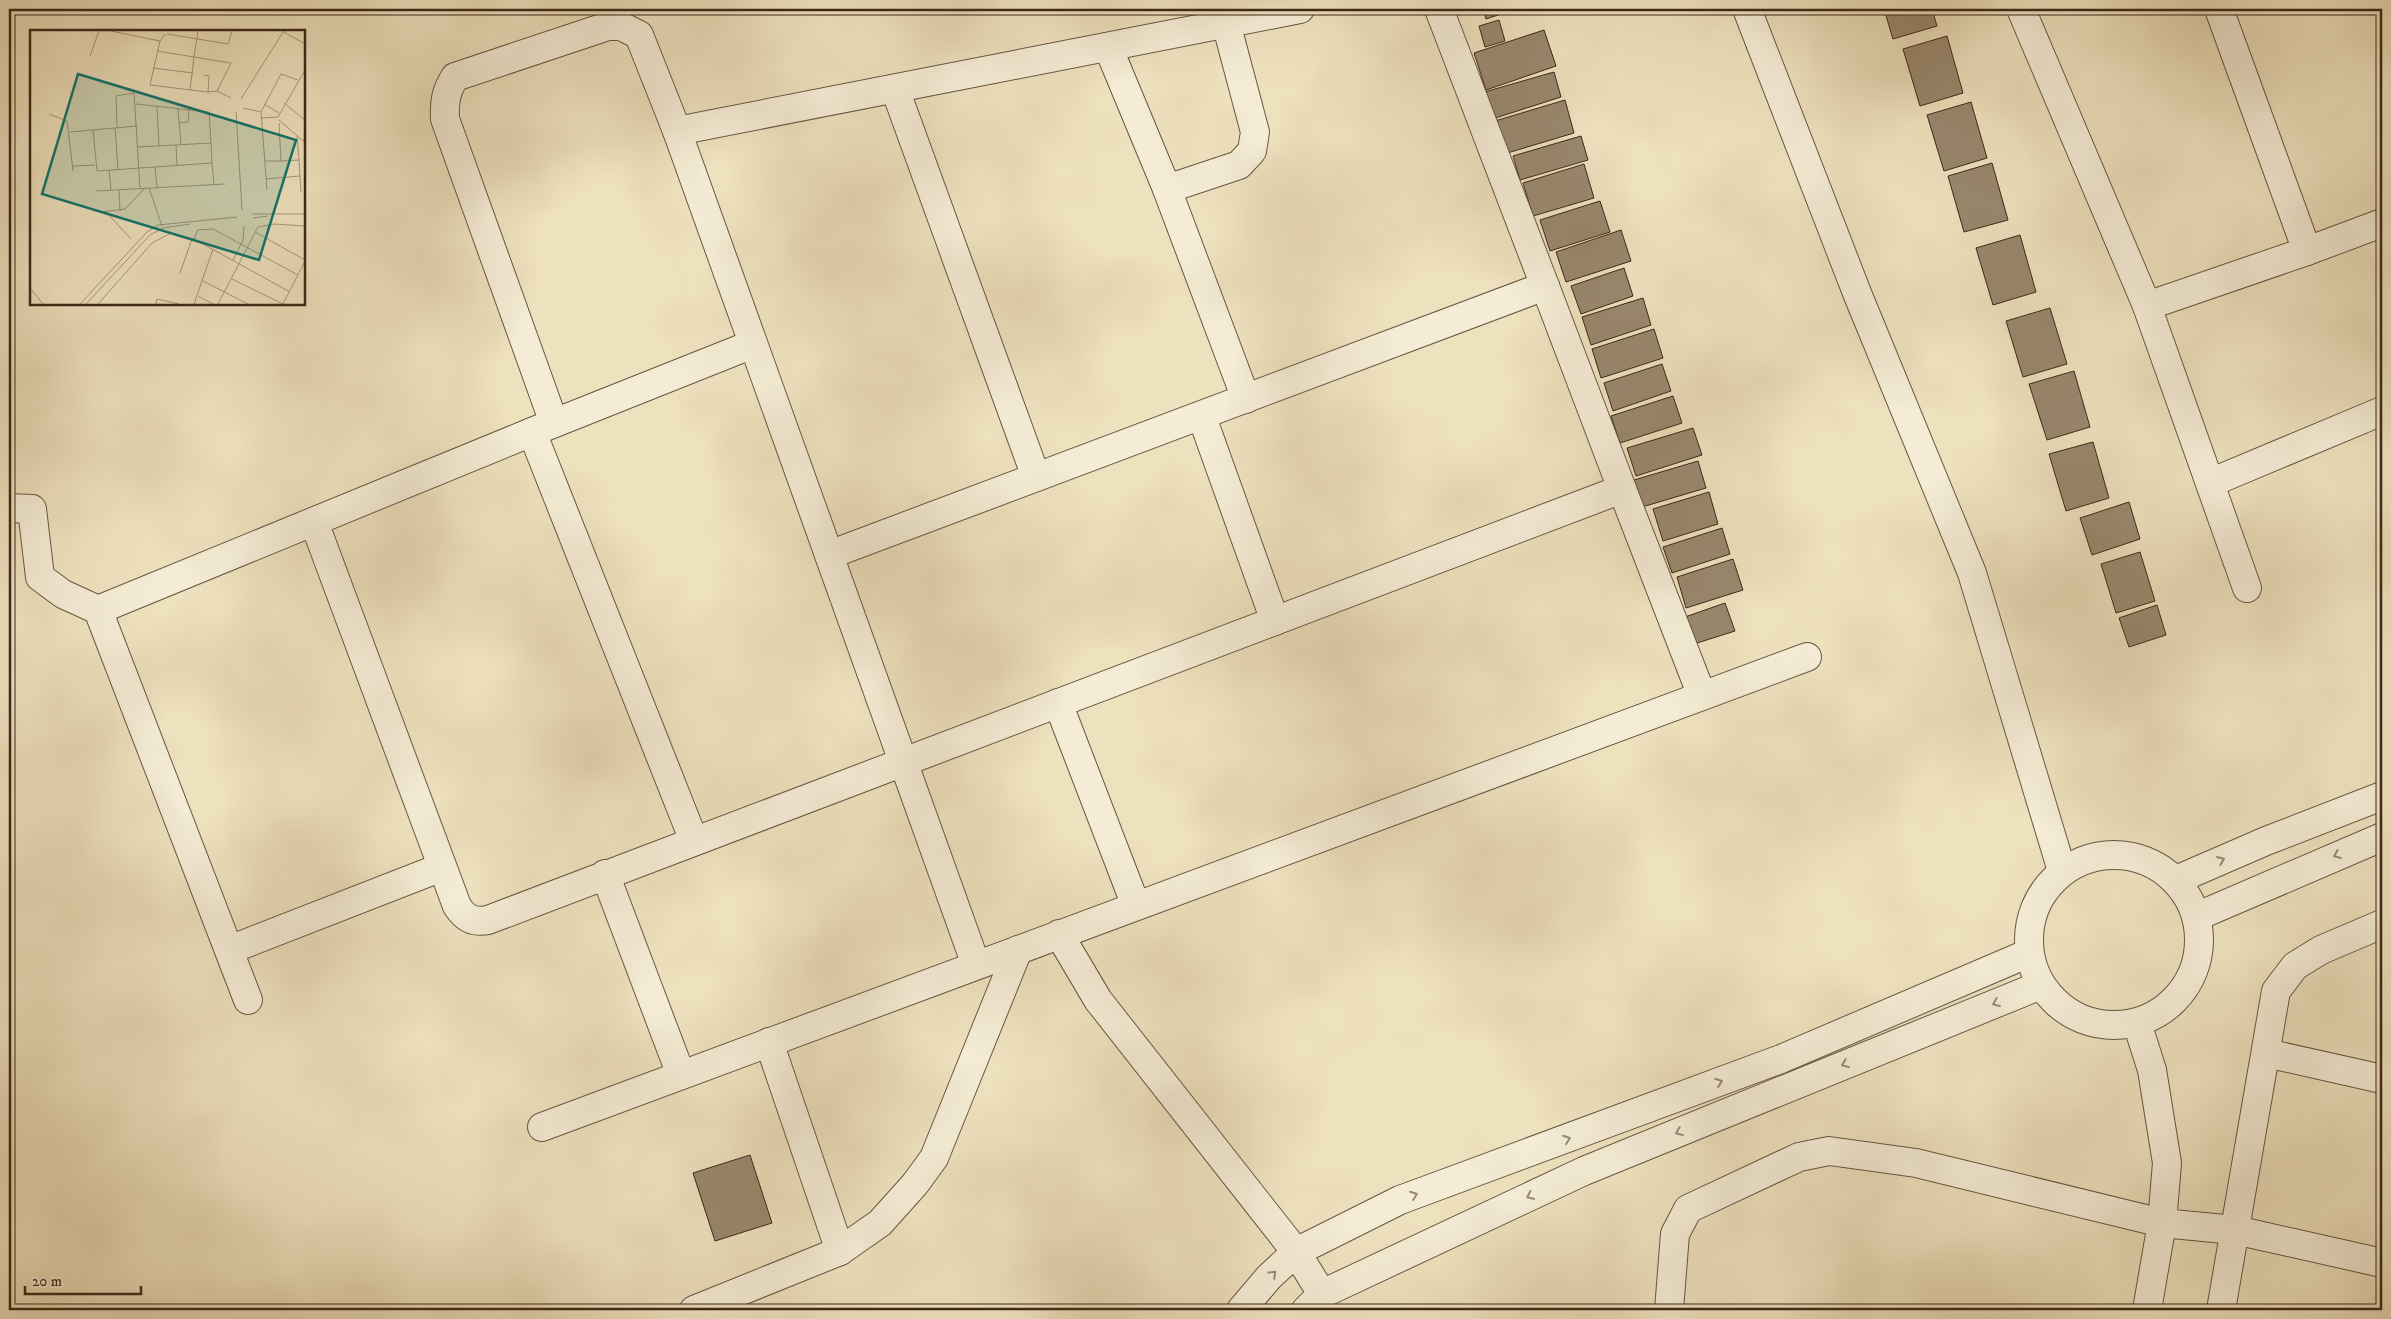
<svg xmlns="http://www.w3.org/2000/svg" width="2391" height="1319" viewBox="0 0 2391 1319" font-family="'IM FELL DW Pica',serif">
<rect width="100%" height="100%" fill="#eee1be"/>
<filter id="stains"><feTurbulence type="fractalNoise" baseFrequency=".004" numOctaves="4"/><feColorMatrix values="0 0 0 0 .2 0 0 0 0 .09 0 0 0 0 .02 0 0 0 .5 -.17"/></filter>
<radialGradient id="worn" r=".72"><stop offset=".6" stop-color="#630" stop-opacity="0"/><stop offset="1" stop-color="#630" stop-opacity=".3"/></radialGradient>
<g fill="#99886e" stroke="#3c2818">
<polygon points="1483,9 1509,9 1510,11 1486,19"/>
<polygon points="1884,9 1932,9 1937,26 1893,39"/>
<polygon points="1499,20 1505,41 1485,47 1479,26"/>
<polygon points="1544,30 1556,66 1486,90 1474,53"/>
<polygon points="1947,36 1963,93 1920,106 1903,49"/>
<polygon points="1554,72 1561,97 1489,120 1481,93"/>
<polygon points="1565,100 1574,133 1504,154 1495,121"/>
<polygon points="1971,102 1987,158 1944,171 1927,115"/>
<polygon points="1581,136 1588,160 1520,180 1513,156"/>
<polygon points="1992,163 2008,220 1964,232 1948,176"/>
<polygon points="1584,164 1594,198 1533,216 1523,183"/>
<polygon points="1600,201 1610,232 1550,251 1540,220"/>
<polygon points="1621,230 1631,261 1566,282 1556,252"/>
<polygon points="2020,235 2036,292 1993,305 1976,248"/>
<polygon points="1624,268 1633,296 1581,314 1571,286"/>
<polygon points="1643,298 1651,325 1591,345 1582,317"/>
<polygon points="2050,308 2067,364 2023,377 2006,321"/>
<polygon points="1654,329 1663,358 1601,378 1592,349"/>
<polygon points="1662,364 1671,391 1613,411 1604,383"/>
<polygon points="2074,371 2090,427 2047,440 2029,384"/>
<polygon points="1673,396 1682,423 1620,443 1611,416"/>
<polygon points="1693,428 1702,455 1636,476 1627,448"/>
<polygon points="2093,442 2109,498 2066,511 2049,454"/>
<polygon points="1698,461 1706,488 1642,507 1634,480"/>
<polygon points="1709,492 1718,524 1663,541 1653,509"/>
<polygon points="2129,502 2140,539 2092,555 2080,518"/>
<polygon points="1722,528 1730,554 1672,573 1663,547"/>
<polygon points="2140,552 2155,601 2116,613 2101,564"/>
<polygon points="1733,559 1743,590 1686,608 1677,577"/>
<polygon points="1725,603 1735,631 1694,644 1685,617"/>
<polygon points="2157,605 2166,635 2129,647 2119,618"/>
<polygon points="750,1155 772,1223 715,1241 693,1173"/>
</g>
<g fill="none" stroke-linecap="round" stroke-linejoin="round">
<defs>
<g id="minor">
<polyline points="1747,9 1857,293 1972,573 2062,871"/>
<polyline points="2021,9 2147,306 2247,588"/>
<polyline points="1108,47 1167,189 1246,399"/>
<polyline points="895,89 1036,477"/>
<polyline points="677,131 1300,9"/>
<polyline points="1167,189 1239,165 1252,151 1255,132 1226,23"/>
<polyline points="2307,251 2382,223"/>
<polyline points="2147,306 2307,251 2219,9"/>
<polyline points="1202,417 1275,621"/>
<path d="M554 423 445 119C444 102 446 91 455 77L608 26H621L639 35 677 131 976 965"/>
<polyline points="532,432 694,841"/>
<polyline points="2210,483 2382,411"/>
<polyline points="1622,489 1702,696"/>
<polyline points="9,508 32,509 40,577 63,594 98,610 248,1000"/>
<path d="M314 522 457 906C465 918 473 923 488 920L1622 489 1545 286"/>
<polyline points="829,555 1545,286 1439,9"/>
<polyline points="98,610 532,432 753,344"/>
<polyline points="1058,703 1136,906"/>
<circle cx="2114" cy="940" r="85"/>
<polyline points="605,874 681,1075"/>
<polyline points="2176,880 2266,841 2382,796"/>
<polyline points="2198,916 2382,837"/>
<polyline points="1059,934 1098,1000 1296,1252 1322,1294"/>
<polyline points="229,950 442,867"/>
<polyline points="2137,1023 2152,1070 2167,1163 2162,1223 2147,1310"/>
<polyline points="769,1042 840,1251"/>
<polyline points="2266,1053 2382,1079"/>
<polyline points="542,1127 1807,657"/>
<polyline points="694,1310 840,1251 880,1223 915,1184 934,1158 1018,950"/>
<polyline points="1241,1310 1269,1277 1296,1252 1400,1200 1781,1059 2029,953"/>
<polyline points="1306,1310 1322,1294 1584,1171 2041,985"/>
<polyline points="1669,1310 1675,1234 1688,1209 1799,1157 1829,1151 1916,1163 2162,1223 2235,1230 2382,1263"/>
<polyline points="2221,1310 2276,991 2295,966 2321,950 2382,924"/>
</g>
</defs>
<use href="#minor" stroke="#685642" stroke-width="30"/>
<use href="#minor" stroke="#f4ecd5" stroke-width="28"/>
</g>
<defs><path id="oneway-chevron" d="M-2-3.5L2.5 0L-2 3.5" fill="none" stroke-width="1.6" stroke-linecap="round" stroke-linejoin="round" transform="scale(1.25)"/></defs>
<g stroke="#988a76">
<use href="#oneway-chevron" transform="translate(2337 855) rotate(157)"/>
<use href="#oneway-chevron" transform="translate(2221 860) rotate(-23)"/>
<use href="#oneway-chevron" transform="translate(1996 1003) rotate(158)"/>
<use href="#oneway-chevron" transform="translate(1845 1064) rotate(158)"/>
<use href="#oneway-chevron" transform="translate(1719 1082) rotate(-20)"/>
<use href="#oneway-chevron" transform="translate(1679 1132) rotate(158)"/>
<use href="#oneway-chevron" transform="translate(1567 1139) rotate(-20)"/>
<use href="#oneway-chevron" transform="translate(1414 1195) rotate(-20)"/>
<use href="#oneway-chevron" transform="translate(1530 1196) rotate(155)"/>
<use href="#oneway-chevron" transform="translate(1273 1274) rotate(-44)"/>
</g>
<g transform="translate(30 30)">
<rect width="275" height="275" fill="#eee1be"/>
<path fill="none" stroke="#a7977c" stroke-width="1" d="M81 1 130 11M252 1 275 14M135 4 130 11 120 55 178 62 179 46 174 45M137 4 198 14 202 1M127 21 164 27 168 1M60 26 69 1M123 38 163 43M160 60 164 27 201 33 187 61M178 62 187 61 201 68M211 69 253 2M254 73 275 90M106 74 179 82 181 113 108 117M234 74 249 83M127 77 129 116M213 78 231 82 237 160M148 79 151 115M206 82 212 180M231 82 251 44 268 50M19 84 37 91 43 141M231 88 248 87 275 40M249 90 273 111 275 108M149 93 158 92 159 80M87 97 86 66 104 63 110 159M85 98 88 139M63 100 67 141 182 133 181 113M40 102 107 96M146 115 147 136M269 130 271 162M235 131H251L249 93M251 131 269 130 267 106M182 133 184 154M43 136 65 135M125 137 127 158M79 140 81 160M236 149 270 146M119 158 132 196M89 160 90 181M66 161 195 154M70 182 95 179 115 158M76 182 101 209M222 184H275M223 188 238 186M225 202 275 230M164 209 168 200 183 199 268 245M203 230 213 210 214 196M150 243 162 209M202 249 253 274M173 251 218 274M0 258 13 274M168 266 183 274M50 274 117 202 128 195 207 187M56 274 120 205 133 198 160 194M68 274 122 213 141 203 164 209 260 262M126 274 127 269 149 274M164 274 183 219M188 274 228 197 244 194 275 196M253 274 275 231"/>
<path fill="#0f766e" fill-opacity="0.15" stroke="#0f766e" stroke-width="2.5" d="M48 44 266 110 229 230 12 164Z"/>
<rect width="275" height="275" fill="none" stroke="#3c2818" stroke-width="2.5"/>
</g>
<rect width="2391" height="1319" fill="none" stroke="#eee1be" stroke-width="30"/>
<rect x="10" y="10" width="2371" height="1299" fill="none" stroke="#3c2818" stroke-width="2.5"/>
<rect x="15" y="15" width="2361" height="1289" fill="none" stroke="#3c2818"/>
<path d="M25 1286v8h116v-8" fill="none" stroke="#3c2818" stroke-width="2.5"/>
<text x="32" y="1286" font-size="15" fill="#3c2818" stroke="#f4ecd5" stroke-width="4" paint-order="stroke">20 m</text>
<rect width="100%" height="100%" filter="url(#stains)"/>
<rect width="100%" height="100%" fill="url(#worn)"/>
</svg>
